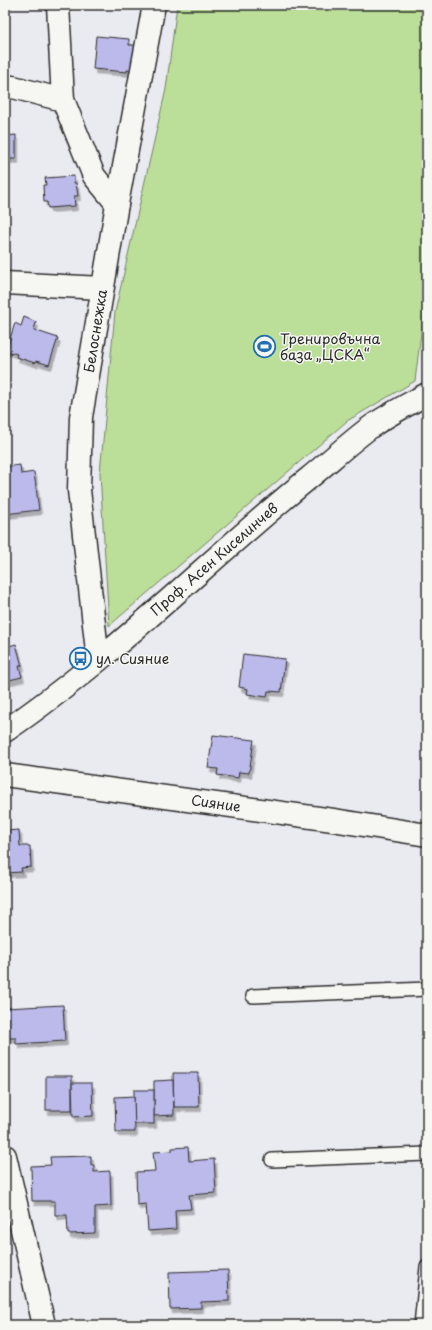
<svg xmlns="http://www.w3.org/2000/svg" width="432" height="1330" viewBox="0 0 432 1330" font-family="'Playpen Sans',sans-serif">
<defs>
<filter id="shadow"><feDropShadow dx="2.5" dy="4.5" stdDeviation="0" flood-color="#0004"/></filter>
</defs>
<rect width="100%" height="100%" fill="#eaeaf1"/>
<filter id="ink" filterUnits="userSpaceOnUse"><feTurbulence type="fractalNoise" baseFrequency=".025" numOctaves="2"/><feDisplacementMap in="SourceGraphic" scale="8" xChannelSelector="R" yChannelSelector="G"/><feConvolveMatrix kernelMatrix="1 2 1 2 8 2 1 2 1" color-interpolation-filters="sRGB"/></filter>
<g filter="url(#ink)">
<polygon fill="#bbde98" stroke="#738462" points="177,5 427,5 427,300 425,301 415,381 347,421 109,626 100,473 115,312 166,89"/>
<g fill="#bcb9eb" stroke="#2b2b2b" filter="url(#shadow)">
<polygon points="96,36 129,39 129,45 136,45 134,71 127,70 127,72 93,69"/>
<polygon points="16,135 16,159 5,159 5,136"/>
<polygon points="74,176 74,183 76,183 78,196 74,196 75,206 48,208 47,202 44,202 43,185 46,185 45,178"/>
<polygon points="24,317 36,322 34,330 58,338 49,365 36,361 35,363 16,357 17,354 6,351 15,323 21,326"/>
<polygon points="20,465 21,474 34,472 39,510 5,514 5,467"/>
<polygon points="16,644 22,666 19,666 22,677 5,681 5,647"/>
<polygon points="243,654 285,659 281,692 268,691 267,697 247,694 248,689 239,687"/>
<polygon points="213,735 254,740 249,773 239,772 238,778 217,775 218,769 208,768"/>
<polygon points="19,830 20,846 30,846 31,867 21,868 22,872 5,873 5,831"/>
<polygon points="63,1005 65,1041 16,1044 16,1038 6,1038 5,1008"/>
<polygon points="173,1073 198,1073 199,1107 174,1107"/>
<rect x="46" y="1076" width="26" height="34"/>
<polygon points="173,1080 174,1115 154,1116 154,1081"/>
<polygon points="72,1083 92,1083 93,1116 73,1117"/>
<rect x="134" y="1090" width="20" height="34"/>
<polygon points="134,1096 135,1132 116,1132 115,1097"/>
<polygon points="188,1147 189,1161 214,1159 216,1193 189,1195 191,1209 175,1210 176,1229 148,1231 146,1204 137,1205 136,1172 155,1171 153,1152 172,1151 172,1148"/>
<polygon points="91,1156 91,1165 94,1165 94,1172 110,1171 111,1206 95,1207 95,1233 68,1234 67,1215 55,1215 55,1201 32,1201 31,1166 51,1165 50,1157"/>
<polygon points="228,1270 229,1301 201,1302 201,1308 170,1309 169,1272"/>
</g>
<g fill="none" stroke-linecap="round" stroke-linejoin="round">
<defs>
<g id="service">
<polyline points="253,996 427,989"/>
<polyline points="272,1160 427,1154"/>
<polyline points="421,1325 427,1267"/>
</g>
<g id="minor">
<polyline points="58,5 63,100"/>
<polyline points="5,88 13,87 63,100 94,176 117,204"/>
<polyline points="5,283 102,288"/>
<polyline points="98,660 79,490 81,417 117,204 154,5"/>
<path d="M5 731C114 657 207 561 309 478 330 461 350 442 372 426 389 414 409 404 427 394"/>
<polyline points="5,775 333,820 427,835"/>
<polyline points="5,1156 44,1325"/>
</g>
</defs>
<use href="#service" stroke="#2b2b2b" stroke-width="16"/>
<use href="#minor" stroke="#2b2b2b" stroke-width="25"/>
<use href="#service" stroke="#f6f6f2" stroke-width="13"/>
<use href="#minor" stroke="#f6f6f2" stroke-width="22"/>
</g>
</g>
<defs>
<symbol id="stadium-ring" viewBox="-11 -11 22 22"><circle r="9.5" fill="#f6f6f2" stroke="#1f6fb2" stroke-width="1.5"/><path d="M0-5a6.5 5 0 1 0 0 10a6.5 5 0 1 0 0-10ZM-3.5-1.8h7v3.6h-7Z" fill="#1f6fb2"/></symbol>
<symbol id="bus-ring" viewBox="-11 -11 22 22"><circle r="9.5" fill="#f6f6f2" stroke="#1f6fb2" stroke-width="1.5"/><path d="M-5-6H5V4H4V6H2V4H-2V6H-4V4H-5ZM-3.5-4V0h7V-4ZM-3.5 1.2v1.5H-2V1.2ZM2 1.2v1.5H3.5V1.2Z" fill="#1f6fb2"/></symbol>
</defs>
<g fill-rule="evenodd">
<use href="#stadium-ring" x="252" y="334" width="25" height="25"/>
<use href="#bus-ring" x="68" y="646" width="25" height="25"/>
</g>
<g text-anchor="middle" dominant-baseline="central" stroke-width="3" stroke-linejoin="round" paint-order="stroke">
<g font-size="14" fill="#2b2b2b" stroke="#f6f6f2">
<text transform="translate(95 331) rotate(-81)">Белоснежка</text>
<text transform="translate(214 559) rotate(-41)">Проф. Асен Киселинчев</text>
<text transform="translate(216 803) rotate(8)">Сияние</text>
</g>
<g font-size="14" fill="#2b2b2b" stroke="#f6f6f2" text-anchor="start">
<text x="280" y="338">Тренировъчна<tspan x="280" dy="16">база „ЦСКА“</tspan></text>
<text x="96" y="658">ул. Сияние</text>
</g>
</g>
<rect width="432" height="1330" fill="none" stroke="#f6f6f2" stroke-width="20"/>
<rect x="10" y="10" width="412" height="1310" fill="none" stroke="#2b2b2b" stroke-width="1.5" filter="url(#ink)"/>
</svg>
